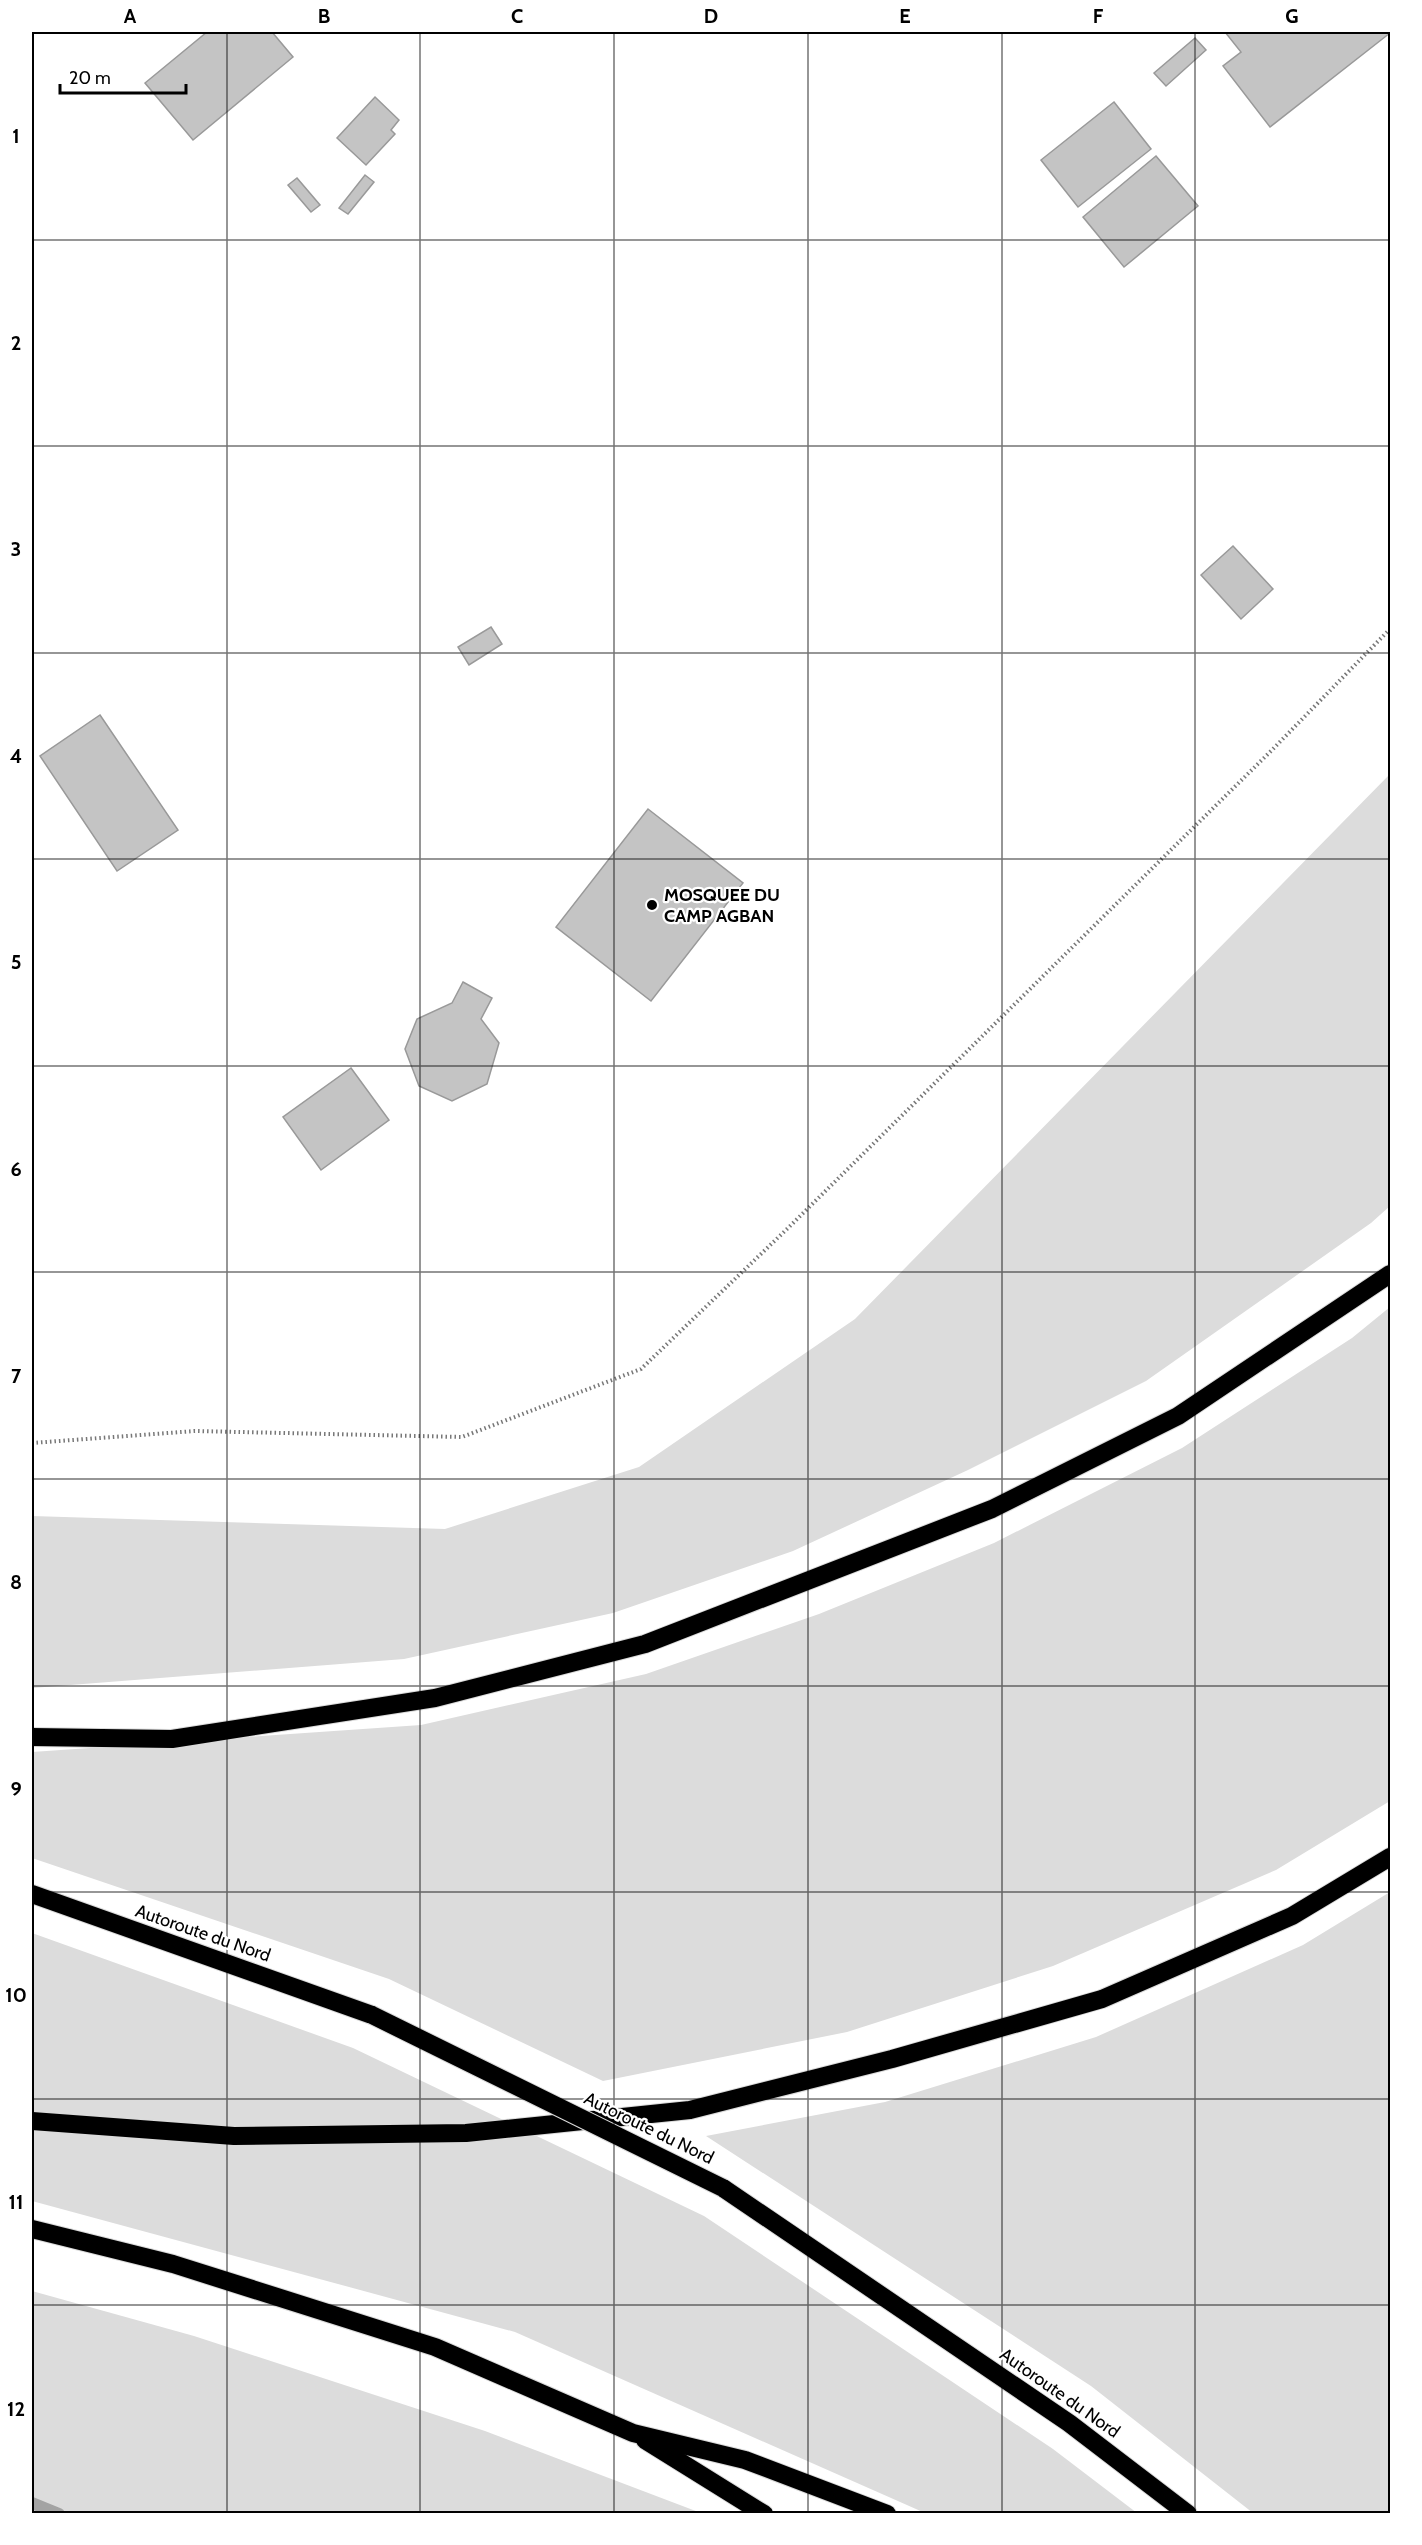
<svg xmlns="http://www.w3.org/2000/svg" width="1422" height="2545" viewBox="0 0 1422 2545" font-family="Cabin,sans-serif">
<rect width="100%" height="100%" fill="#fff"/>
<g fill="#dcdcdc">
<polygon points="1390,774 1390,1206 1371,1223 1146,1381 968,1470 793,1551 613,1613 404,1659 32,1688 32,1516 445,1529 639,1467 855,1319"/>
<polygon points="1390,1307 1390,1801 1276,1870 1053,1966 847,2032 603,2081 389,1979 32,1858 32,1752 421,1725 646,1674 819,1614 994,1543 1182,1448 1352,1338"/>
<polygon points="1390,1892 1390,2513 1253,2513 1091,2386 706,2136 885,2102 1096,2037 1303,1945"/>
<polygon points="32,1933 353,2048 704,2216 1053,2449 1137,2513 925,2513 515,2332 32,2201"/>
<polygon points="32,2291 194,2336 485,2431 701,2513 32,2513"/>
</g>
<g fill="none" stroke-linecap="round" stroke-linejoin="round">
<polyline stroke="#a3a3a3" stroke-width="12" points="32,2503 59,2514"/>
</g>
<g fill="#c4c4c4" stroke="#999" stroke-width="1.5">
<polygon points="207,32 272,32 293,57 193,140 145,83"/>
<polygon points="1225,32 1390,32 1390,33 1270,127 1223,66 1241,52"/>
<polygon points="1195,38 1206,50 1166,86 1154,73"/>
<polygon points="375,97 399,120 391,130 395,134 366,165 337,138"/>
<polygon points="1114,102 1151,149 1078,207 1041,160"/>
<polygon points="1156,156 1198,206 1124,267 1083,217"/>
<polygon points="365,175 374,182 348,214 339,208"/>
<polygon points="297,178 320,205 311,212 288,185"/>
<polygon points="1233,546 1273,589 1241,619 1201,575"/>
<polygon points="491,627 502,644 469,665 458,647"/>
<polygon points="100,715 178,830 117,871 40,756"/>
<polygon points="648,809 743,883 651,1001 556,927"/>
<polygon points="463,982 492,998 481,1019 499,1043 487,1084 452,1101 419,1086 405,1049 417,1019 452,1003"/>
<polygon points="351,1068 389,1120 321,1170 283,1117"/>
</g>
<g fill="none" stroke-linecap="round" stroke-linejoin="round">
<defs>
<g id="highway">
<polyline points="32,1737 172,1739 435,1698 645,1644 992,1509 1178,1416 1390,1274"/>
<polyline points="32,1894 372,2015"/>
<polyline points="32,2121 234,2136 466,2133 690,2110 892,2059 1102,1999 1292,1916 1390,1857"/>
<polyline points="723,2188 1069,2423 1188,2514"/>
<polyline points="32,2229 173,2264 435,2347 633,2433 745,2460 887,2514"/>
<polyline points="645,2440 764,2514"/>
</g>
</defs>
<use href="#highway" stroke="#dbdbdb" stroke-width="20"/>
<polyline stroke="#777" stroke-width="4" stroke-dasharray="1.5 3" stroke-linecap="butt" points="32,1443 195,1431 462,1437 641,1369 787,1229 1272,750 1390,629"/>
<use href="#highway" stroke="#000" stroke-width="18"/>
<defs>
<polyline id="highway-bridge" points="372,2015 723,2188"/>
</defs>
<use href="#highway-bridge" stroke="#dbdbdb" stroke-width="20" stroke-linecap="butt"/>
<use href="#highway-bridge" stroke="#000" stroke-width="18"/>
</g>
<path fill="none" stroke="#000" stroke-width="1.5" stroke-opacity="0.55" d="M227 32V2514M420 32V2514M614 32V2514M808 32V2514M1002 32V2514M1195 32V2514M32 240H1390M32 446H1390M32 653H1390M32 859H1390M32 1066H1390M32 1272H1390M32 1479H1390M32 1686H1390M32 1892H1390M32 2099H1390M32 2305H1390"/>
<circle fill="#000" stroke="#fff" stroke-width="2" cx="652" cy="905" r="6"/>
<g text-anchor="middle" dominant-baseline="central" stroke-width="4.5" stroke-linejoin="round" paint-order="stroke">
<g font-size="18" font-weight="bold" fill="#000" stroke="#fff" text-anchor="start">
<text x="664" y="895">MOSQUEE DU<tspan x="664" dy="21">CAMP AGBAN</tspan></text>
</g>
<g font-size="18" fill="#000" stroke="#fff">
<text transform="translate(203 1933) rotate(19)">Autoroute du Nord</text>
<text transform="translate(649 2128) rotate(26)">Autoroute du Nord</text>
<text transform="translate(1060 2393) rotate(35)">Autoroute du Nord</text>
</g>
</g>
<rect width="1422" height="2545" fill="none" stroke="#ffffff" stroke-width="66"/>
<path d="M60 84v9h126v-9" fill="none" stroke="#000000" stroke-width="3"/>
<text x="69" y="84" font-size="18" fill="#000000" stroke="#ffffff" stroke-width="4.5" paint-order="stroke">20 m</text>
<rect x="33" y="33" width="1356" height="2479" fill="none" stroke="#000" stroke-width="2"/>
<g font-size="20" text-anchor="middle" font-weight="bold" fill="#000">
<text x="130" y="23">A</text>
<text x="324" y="23">B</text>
<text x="517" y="23">C</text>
<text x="711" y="23">D</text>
<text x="905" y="23">E</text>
<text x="1098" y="23">F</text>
<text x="1292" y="23">G</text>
<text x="16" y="143">1</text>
<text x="16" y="350">2</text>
<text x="16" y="556">3</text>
<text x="16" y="763">4</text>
<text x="16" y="969">5</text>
<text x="16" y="1176">6</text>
<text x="16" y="1383">7</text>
<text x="16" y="1589">8</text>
<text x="16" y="1796">9</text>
<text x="16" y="2002">10</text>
<text x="16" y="2209">11</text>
<text x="16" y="2416">12</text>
</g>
</svg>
